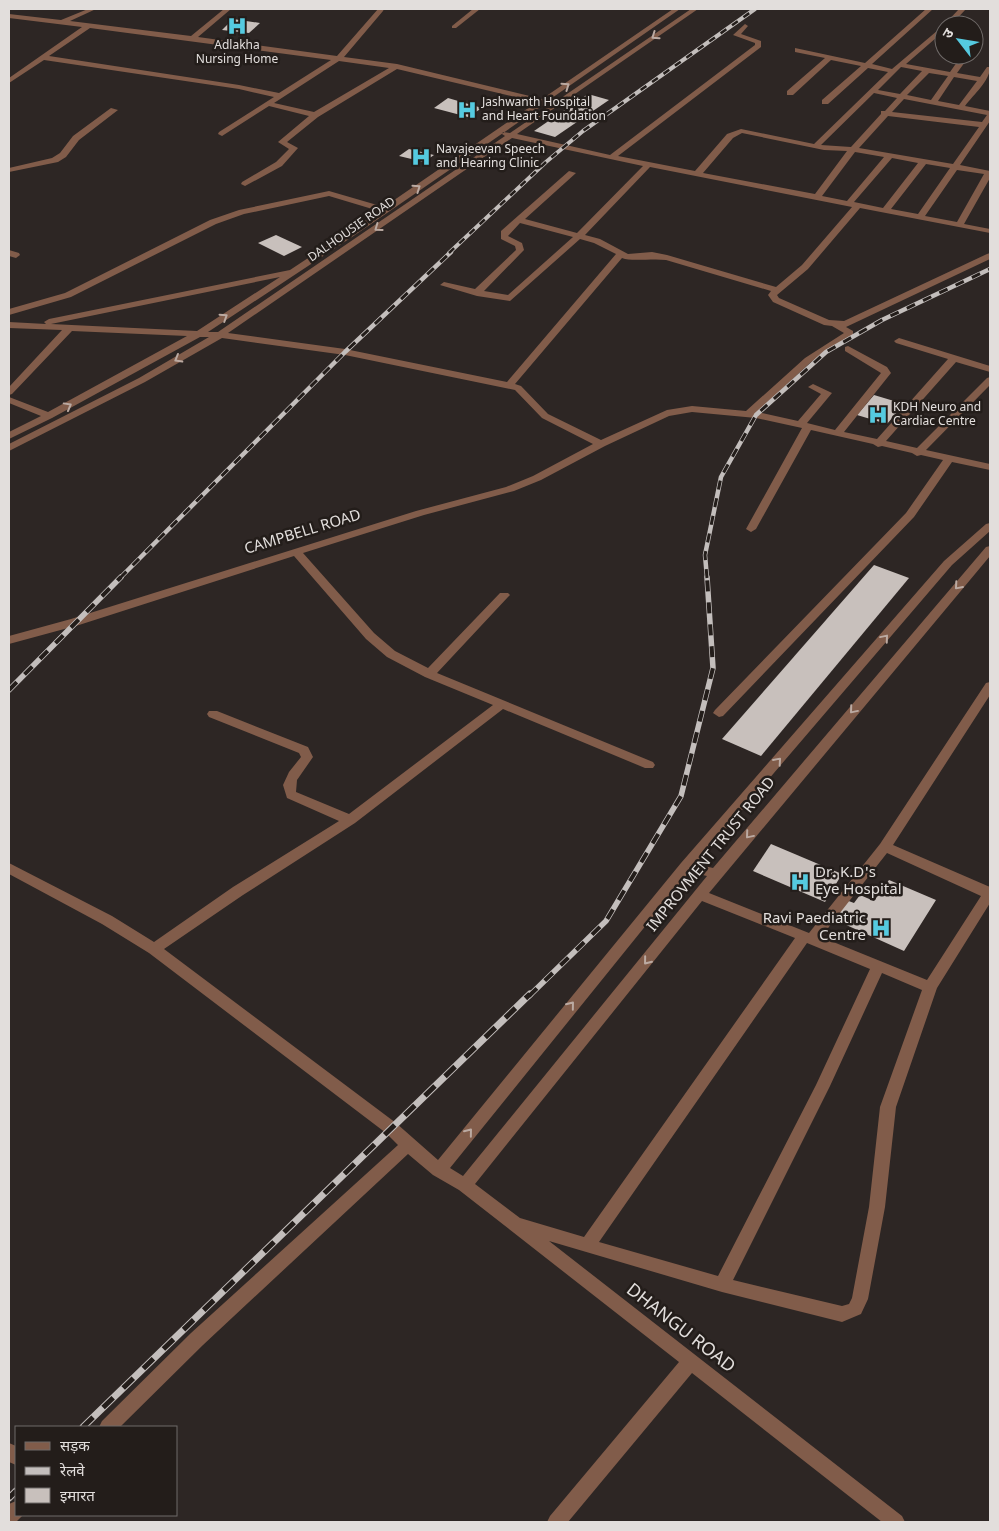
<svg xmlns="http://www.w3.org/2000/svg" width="999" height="1531" viewBox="0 0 999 1531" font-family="Georgia,'Noto Sans Devanagari',serif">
<rect width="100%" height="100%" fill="#2d2624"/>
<g fill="#c8c0bc">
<polygon points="233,19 260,23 249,33 222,30"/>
<polygon points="588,94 609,100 555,137 534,131"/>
<polygon points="448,98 482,108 468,117 434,108"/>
<polygon points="409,149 434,155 424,162 399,156"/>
<polygon points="276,235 302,247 284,256 258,243"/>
<polygon points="874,395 904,404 887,424 857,415"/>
<polygon points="874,565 909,578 761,756 722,739"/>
<polygon points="771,844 842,874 825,902 753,871"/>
<polygon points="889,880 936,900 904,951 833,919 846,900 854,903 860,895 874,901"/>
</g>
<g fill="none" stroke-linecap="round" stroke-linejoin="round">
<g fill="#815c4a" fill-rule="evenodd">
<path d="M88 9H96L70 21 191 36 224 9H231L198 37 337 56 378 9H384L383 11 344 57 397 64 542 99 673 9H680L549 100 550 104H545L355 235 208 332H218L505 136 502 134 503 132 510 133 691 9H698L517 134 610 155 755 45V43L733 35 745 24 748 26 741 34 761 41V47L618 156 695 171 727 134 741 129 814 144 888 72 868 68 828 104H822V100L861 66 831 60 793 95H787V91L825 58 795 52V48L865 63 926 9H933L872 64 892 69 944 25 959 9H966L951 25H944V31L906 64 950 72 962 55H970L957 73 980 77 987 67H990C990 81 974 94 965 106L990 111V121L960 165 990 171V178L964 224 990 229V233L860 208 808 269 777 295 779 298 829 320 844 321 987 254 990 253V259L846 327 853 331V335L811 362 757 412 798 421 821 394 808 387 813 384 832 393 807 423 835 430 881 373 845 351V347L848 346 887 367 891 373 844 432 877 439 948 359 896 343 894 341 899 338 990 366V372L956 362 886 441 917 448 987 378 990 377V385L926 450 990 464V470L952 462 914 517 723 716 719 717 713 713 715 710 906 513 943 460 921 455 917 456 912 453 882 446 878 447 873 444 811 430 756 529 751 532 746 529 802 428 756 418 692 412 669 416 605 446 541 480 514 491 424 515 303 553 374 633 395 651 428 668 500 593H508L510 595 508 597 437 673 653 762 655 765 653 768H645L503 709 355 823 243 895 164 949 396 1123 438 1160 681 863 944 561 986 524 990 523V531L952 565 696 864 713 868 986 547 990 546V556L709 893 809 933 880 844 986 683 990 682V695L893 845 990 887V903L937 988 896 1107 885 1207 868 1299 861 1314 842 1322 722 1292 549 1241 902 1516 905 1522H882L692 1373 568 1522H547L550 1516 679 1362 459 1190 433 1175 408 1154 203 1345 120 1427H99L102 1421 191 1333 398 1145 386 1133 149 953 102 924 9 874V863L112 916 154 942 233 887 339 821 287 798 283 785 289 772 301 757 299 753 209 717 207 714 209 711H217L308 747 313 757 297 780 296 792 349 814 493 705 425 677 387 657 366 639 294 556 79 625 9 644V636L71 619 416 511 506 487 533 476 593 444 542 418 515 390 345 355 222 338 145 382 9 451V444L139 378 209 337H200L52 418 9 439V432L41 416 9 403V397L48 412 187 336 72 331 12 394 9 395V387L62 330 9 328V322L46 324 44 322 49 319 290 270 379 211 329 196 244 214 216 224 71 297 9 315V309L65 293 210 220 239 210 329 191 384 207 537 102 397 69 318 117 287 142 298 148 282 166 245 186 241 184 242 182 276 162 289 149 278 142 309 116 269 106 222 136 218 134 219 132 274 97 239 89 44 60 9 83V78L82 27 9 18V14L61 20ZM90 28 331 60 279 93 239 85 49 56ZM339 61 389 68 314 112 274 103ZM901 67 922 71 900 94 878 90ZM929 73 948 76 931 100 907 95ZM954 77 977 81 959 105 938 101ZM874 93 897 98 885 111H881V114L851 147 821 145ZM904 99 987 115 982 122 892 112ZM888 116 979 127 953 164 859 148ZM742 133 824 150 847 151 815 194 703 173 733 138ZM512 138 643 166 577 233 525 219 576 173 569 171 501 231V239L515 246 516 250 475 289 444 282 440 285 477 296 510 301 580 239 594 243 616 254 507 382 345 349 228 333ZM855 152 884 157 847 201 822 196ZM892 158 918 163 883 208 854 202ZM926 164 950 168 918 214 891 209ZM650 167 852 207 802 265 776 287 667 255 652 252 628 254 600 239 585 235ZM957 170 984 174 957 222 925 216ZM520 223 573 237 508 295 484 291 524 250 522 243 508 236ZM622 258C632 262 652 258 666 260L771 291 768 295 773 302 824 325 832 326 844 333 805 358 746 411 692 406 667 410 601 440 548 414 521 386 515 384ZM280 277 197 331 51 324ZM887 853 981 896 927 980 821 937ZM689 872 707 876 463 1176 450 1168ZM702 901 795 938 584 1237 520 1218 475 1184ZM807 943 870 969 816 1085 718 1276 599 1242ZM882 973 922 990 880 1107 869 1207 852 1298 849 1304 842 1306 733 1280 830 1086Z"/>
<polygon points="473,9 480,9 456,28 452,28 452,26"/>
<polygon points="111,108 118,110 79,140 66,157 58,162 9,172 9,168 52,158 60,153 73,136"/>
<polygon points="9,250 19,253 20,255 16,258 9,256"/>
<polygon points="9,1443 16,1446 16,1465 9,1462"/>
<polygon points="16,1501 16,1515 23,1515 16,1522 9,1522 9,1504"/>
</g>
<defs>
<polyline id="rail-far3" points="449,253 546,162 583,131 755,9"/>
<g id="rail-far2">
<polyline points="120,578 345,352 451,252"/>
<polyline points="707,578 705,555 721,477 756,415 826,352 882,320 990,269"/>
</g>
<g id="rail-far1">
<polyline points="9,690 121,577"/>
<polyline points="529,996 606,921 681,796 713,668 707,577"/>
</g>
<g id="rail">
<polyline points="83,1427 530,994"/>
<polyline points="9,1498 16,1491"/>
</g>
</defs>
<use href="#rail-far3" stroke="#c3bebc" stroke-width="4"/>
<use href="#rail-far2" stroke="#c3bebc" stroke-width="4.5"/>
<use href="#rail-far1" stroke="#c3bebc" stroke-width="5.5"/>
<use href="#rail" stroke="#c3bebc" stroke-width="7"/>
<use href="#rail-far3" stroke="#231d1a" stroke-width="2.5" stroke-dasharray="7" stroke-linecap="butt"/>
<use href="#rail-far2" stroke="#231d1a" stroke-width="3" stroke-dasharray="9" stroke-linecap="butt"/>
<use href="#rail-far1" stroke="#231d1a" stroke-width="4" stroke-dasharray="11" stroke-linecap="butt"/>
<use href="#rail" stroke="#231d1a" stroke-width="5" stroke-dasharray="14" stroke-linecap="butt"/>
</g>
<defs><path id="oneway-chevron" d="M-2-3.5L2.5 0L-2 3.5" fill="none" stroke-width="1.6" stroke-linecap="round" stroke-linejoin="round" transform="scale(1.25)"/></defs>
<g stroke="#bbaaa2">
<use href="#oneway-chevron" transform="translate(655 36) rotate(145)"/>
<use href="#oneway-chevron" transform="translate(566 86) rotate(-35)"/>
<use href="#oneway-chevron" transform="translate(417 188) rotate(-35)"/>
<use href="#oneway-chevron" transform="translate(378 228) rotate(144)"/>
<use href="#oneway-chevron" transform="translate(224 317) rotate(-33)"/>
<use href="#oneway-chevron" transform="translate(178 359) rotate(150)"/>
<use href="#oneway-chevron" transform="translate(68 406) rotate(-29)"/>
<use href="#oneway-chevron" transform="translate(958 586) rotate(131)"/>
<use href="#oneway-chevron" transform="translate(885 638) rotate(-50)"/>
<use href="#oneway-chevron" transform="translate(853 710) rotate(130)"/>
<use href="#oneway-chevron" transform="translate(778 761) rotate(-49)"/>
<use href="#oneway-chevron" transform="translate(749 835) rotate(130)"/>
<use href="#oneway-chevron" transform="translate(647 961) rotate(129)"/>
<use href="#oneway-chevron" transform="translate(571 1005) rotate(-51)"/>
<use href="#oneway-chevron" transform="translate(469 1132) rotate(-51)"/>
</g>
<defs>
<symbol id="hospital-bare" viewBox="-9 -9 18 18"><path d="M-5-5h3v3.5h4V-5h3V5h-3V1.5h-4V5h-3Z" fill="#55cae0" stroke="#231d1a" stroke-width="2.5" paint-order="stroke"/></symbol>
</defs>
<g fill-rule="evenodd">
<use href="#hospital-bare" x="223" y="12" width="28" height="28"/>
<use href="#hospital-bare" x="453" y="96" width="28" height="28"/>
<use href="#hospital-bare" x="407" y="143" width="28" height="28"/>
<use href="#hospital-bare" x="864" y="401" width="28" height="28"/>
<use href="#hospital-bare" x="786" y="868" width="28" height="28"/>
<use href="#hospital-bare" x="867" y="914" width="28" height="28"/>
</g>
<g text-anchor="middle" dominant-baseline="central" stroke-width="5" stroke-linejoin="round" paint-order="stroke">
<g font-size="12" fill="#e2dedc" stroke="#231d1a" text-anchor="start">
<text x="237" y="46" text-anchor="middle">Adlakha<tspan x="237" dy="14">Nursing Home</tspan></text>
<text x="482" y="103">Jashwanth Hospital<tspan x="482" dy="14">and Heart Foundation</tspan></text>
<text x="436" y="150">Navajeevan Speech<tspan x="436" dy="14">and Hearing Clinic</tspan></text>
<text x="893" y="408">KDH Neuro and<tspan x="893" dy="14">Cardiac Centre</tspan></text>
</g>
<g font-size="12" fill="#e2dedc" stroke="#231d1a">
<text transform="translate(352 230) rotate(-35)">DALHOUSIE ROAD</text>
</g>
<g font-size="15" fill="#e2dedc" stroke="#231d1a">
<text transform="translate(303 533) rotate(-17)">CAMPBELL ROAD</text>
<text transform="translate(712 855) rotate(-51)">IMPROVMENT TRUST ROAD</text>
</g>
<g font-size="15" fill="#e2dedc" stroke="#231d1a" text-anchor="start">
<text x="815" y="873">Dr. K.D's<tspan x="815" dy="17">Eye Hospital</tspan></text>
<text x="866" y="919" text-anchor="end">Ravi Paediatric<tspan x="866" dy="17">Centre</tspan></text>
</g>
<g font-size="18" fill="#e2dedc" stroke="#231d1a">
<text transform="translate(680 1329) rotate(38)">DHANGU ROAD</text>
</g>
</g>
<rect width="999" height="1531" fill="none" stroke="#e2dedc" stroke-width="20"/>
<rect x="15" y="1426" width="162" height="90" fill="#231d1a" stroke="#6f6a68"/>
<rect x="25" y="1442" width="25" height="8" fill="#815c4a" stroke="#6f6a68"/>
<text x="60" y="1451" font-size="15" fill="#e2dedc">सड़क</text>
<rect x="25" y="1467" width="25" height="8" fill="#c3bebc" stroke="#6f6a68"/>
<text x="60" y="1476" font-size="15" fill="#e2dedc">रेलवे</text>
<rect x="25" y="1488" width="25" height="15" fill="#c8c0bc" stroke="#6f6a68"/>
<text x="60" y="1501" font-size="15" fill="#e2dedc">इमारत</text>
<g transform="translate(959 40) rotate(301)"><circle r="24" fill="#231d1a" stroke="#6f6a68"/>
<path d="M0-4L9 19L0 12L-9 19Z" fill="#55cae0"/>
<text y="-8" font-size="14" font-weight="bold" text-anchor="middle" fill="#e2dedc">उ</text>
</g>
</svg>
